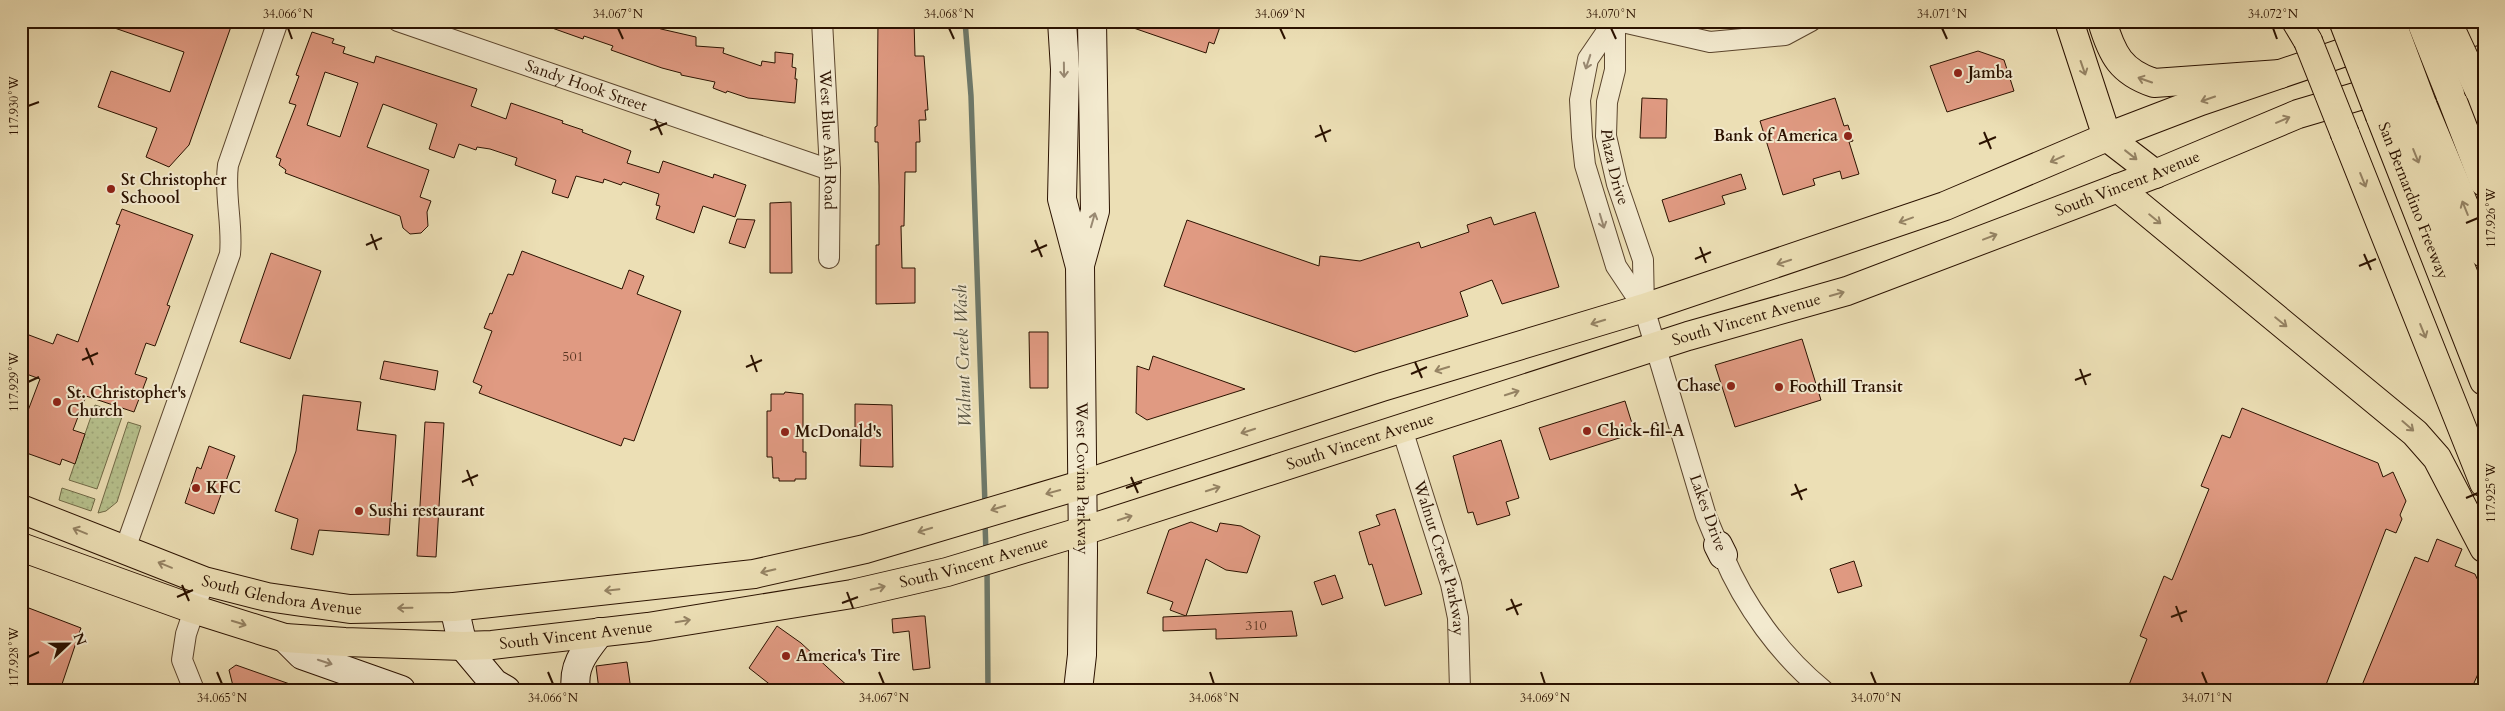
<svg xmlns="http://www.w3.org/2000/svg" width="2505" height="711" viewBox="0 0 2505 711" font-family="Cardo,serif">
<defs>
<pattern id="grass-dots" width="8" height="8" patternUnits="userSpaceOnUse" patternTransform="scale(1.25)"><rect width="8" height="8" fill="#b7c28e"/><path d="M2 2h.1M6 6h.1" fill="none" stroke="#9ea679" stroke-width="1.8" stroke-linecap="round"/></pattern>
</defs>
<rect width="100%" height="100%" fill="#ecdfb5"/>
<filter id="stains"><feTurbulence type="fractalNoise" baseFrequency=".004" numOctaves="4"/><feColorMatrix values="0 0 0 0 .2 0 0 0 0 .09 0 0 0 0 .02 0 0 0 .5 -.17"/></filter>
<radialGradient id="worn" r=".72"><stop offset=".6" stop-color="#630" stop-opacity="0"/><stop offset="1" stop-color="#630" stop-opacity=".3"/></radialGradient>
<g fill="url(#grass-dots)" stroke="#716a47">
<polygon points="95,405 123,414 97,489 69,480"/>
<polygon points="128,422 141,426 117,502 106,511 98,513"/>
<polygon points="62,488 95,499 91,511 59,500"/>
</g>
<g fill="none" stroke-linecap="round" stroke-linejoin="round">
<g stroke="#6d7869" stroke-width="5.5">
<polyline points="965,21 971,96 985,505"/>
<polyline points="985,522 986,553"/>
<polyline points="987,567 988,690"/>
</g>
</g>
<g fill="#e09a82" stroke="#2b1200" fill-rule="evenodd">
<polygon points="104,21 233,21 189,145 169,167 146,157 157,128 98,107 111,71 170,92 184,52 103,24"/>
<polygon points="539,21 639,21 661,29 696,37 696,46 724,48 723,53 761,66 762,61 775,63 775,52 793,54 792,67 796,68 795,79 797,79 795,103 748,98 727,91 726,93 713,88 715,82 681,75 681,73 662,68 611,50 613,46 584,36 583,39 538,23"/>
<polygon points="878,21 914,21 915,56 924,56 928,110 925,110 926,120 919,120 920,142 916,142 916,172 905,172 904,226 901,226 902,268 915,268 915,303 876,304 876,245 879,245 879,186 878,142 875,142 875,127 877,126"/>
<polygon points="1122,21 1222,21 1214,44 1209,42 1206,53 1122,24"/>
<path d="M312 32 334 39 332 43 345 47 343 53 374 63 376 56 477 89 471 106 506 119 511 103 563 121 562 123 583 130 582 132 631 151 627 163 659 173 663 161 713 178 714 174 746 185 735 217 703 206 694 233 656 219 660 206 656 205 659 194 623 182 621 185 604 179 603 183 576 176 568 198 552 193 556 180 515 165 517 158 490 149 477 147 476 150 459 144 454 158 429 149 437 124 383 104 367 147 429 170 420 197 431 201 427 212 428 226 421 233 410 234 403 228 400 216 285 173 286 170 279 165 281 159 276 157 296 105 289 103 299 76 296 75ZM325 72 358 83 340 137 307 125Z"/>
<polygon points="1978,51 2004,60 2014,91 1947,112 1930,66"/>
<polygon points="1642,98 1667,99 1666,138 1640,138"/>
<polygon points="1835,98 1844,126 1848,125 1853,141 1849,142 1859,174 1842,179 1840,171 1813,179 1815,185 1783,195 1760,121"/>
<polygon points="1741,174 1746,189 1722,196 1725,204 1669,222 1662,200"/>
<polygon points="791,202 792,273 770,273 770,203"/>
<polygon points="122,209 193,235 167,305 170,306 155,346 146,343 135,374 147,378 134,412 86,396 73,430 85,434 75,464 62,459 60,465 21,451 21,429 40,379 21,372 21,332 53,344 57,334 78,342 120,225 116,224"/>
<polygon points="1535,212 1559,287 1502,304 1492,280 1460,292 1468,316 1355,352 1164,286 1187,220 1319,266 1320,256 1360,261 1419,242 1421,248 1469,232 1467,225 1491,217 1494,225"/>
<polygon points="737,219 755,220 745,248 729,243"/>
<polygon points="522,251 622,289 629,270 644,276 637,294 681,311 634,441 624,438 621,446 479,393 482,386 473,382 492,331 484,328 490,313 492,314 508,274 513,275"/>
<polygon points="271,253 321,271 290,359 240,342"/>
<polygon points="1029,332 1048,332 1048,388 1030,388"/>
<polygon points="1802,339 1821,400 1735,427 1715,365"/>
<polygon points="1153,356 1245,389 1147,420 1136,413 1137,366 1149,370"/>
<polygon points="384,361 438,371 435,390 380,379"/>
<polygon points="785,392 803,394 803,452 806,452 806,479 795,479 795,481 779,481 779,478 773,478 772,457 767,457 767,411 771,411 771,394 784,394"/>
<polygon points="303,395 361,402 357,430 396,435 389,535 319,530 313,555 291,549 298,519 275,511 296,451"/>
<polygon points="1625,401 1635,433 1550,460 1539,428"/>
<polygon points="855,404 892,405 893,467 860,466 861,435 855,435"/>
<polygon points="2242,408 2378,463 2383,477 2393,472 2406,501 2400,515 2402,519 2396,533 2386,529 2324,690 2127,690 2147,639 2140,636 2164,576 2172,580 2209,489 2201,486 2222,435 2230,438"/>
<polygon points="425,422 444,423 436,557 417,556"/>
<polygon points="1501,440 1519,498 1506,502 1510,515 1477,525 1473,512 1468,513 1453,456"/>
<polygon points="209,446 235,456 214,514 185,503 197,467 201,469"/>
<polygon points="1395,509 1422,594 1385,606 1372,564 1369,565 1359,532 1380,525 1376,515"/>
<polygon points="1191,522 1217,532 1220,523 1241,526 1260,536 1247,573 1226,570 1206,559 1186,616 1170,610 1173,602 1147,593 1169,530"/>
<polygon points="2437,539 2462,549 2455,566 2475,574 2484,594 2484,660 2471,690 2360,690 2415,557 2428,562"/>
<polygon points="1854,561 1862,586 1838,593 1830,569"/>
<polygon points="1335,575 1343,598 1322,605 1314,582"/>
<polygon points="21,605 81,628 60,690 45,690 21,681"/>
<polygon points="1292,611 1297,636 1216,639 1216,629 1163,631 1163,617"/>
<polygon points="921,616 925,616 930,668 913,670 909,631 893,633 892,619"/>
<polygon points="777,626 801,643 852,690 777,690 749,668"/>
<polygon points="627,662 631,690 599,690 596,666"/>
<polygon points="236,665 301,688 301,690 234,690 229,670"/>
</g>
<g fill="none" stroke-linecap="round" stroke-linejoin="round">
<defs>
<g id="street">
<path id="s1" d="M398 21 830 170"/>
<path id="s2" d="M822 21 830 170 829 258"/>
<polyline points="1614,21 1588,59 1580,100 1582,137 1585,165 1616,266 1644,308"/>
<path id="s3" d="M1615 21V70L1607 102 1606 136 1617 184 1643 260 1644 308 1706 516 1718 545"/>
<polyline points="1618,21 1710,42 1785,35 1811,21"/>
<path id="s4" d="M1402 429 1451 584 1458 618 1460 690"/>
<path d="M125 549 230 254C233 224 224 195 228 165L278 21"/>
<path d="M1723 555C1744 605 1780 655 1823 690"/>
<polyline points="194,690 182,660 186,634 204,581"/>
</g>
<g id="secondary">
<path id="s5" d="M1062 21 1065 69 1062 199 1080 267 1083 551 1082 655 1078 690"/>
<polyline points="1080,265 1095,211 1092,21"/>
<polyline points="1718,545 1723,555"/>
<polyline points="454,607 463,646 494,683 506,690"/>
<polyline points="285,638 302,655 401,690"/>
<path d="M576 690C572 665 586 650 600 632"/>
</g>
<g id="primary">
<path id="s6" d="M21 509 204 581 267 597 350 609 454 607 754 574 865 549 1081 485 1382 387 1644 308 1945 206 2107 137 2201 101 2386 38 2443 21"/>
<path id="s7" d="M21 547 193 609 285 638 345 642 463 646 492 645 648 627 852 594 947 572 1083 531 1688 336 1847 291 2155 174 2298 114 2484 59"/>
</g>
<g id="highway">
<polyline points="2069,21 2107,137 2155,174"/>
<path d="M2102 21C2112 55 2121 72 2154 83L2280 74"/>
<polyline points="2296,21 2308,41"/>
<polyline points="2450,94 2484,182"/>
<polyline points="2422,104 2484,253"/>
<path id="s8" d="M2380 116 2484 381"/>
<polyline points="2403,122 2484,326"/>
<polyline points="2345,134 2484,483"/>
<polyline points="2118,188 2415,433 2437,458 2484,548"/>
</g>
</defs>
<use href="#street" stroke="#5b452d" stroke-width="22"/>
<use href="#secondary" stroke="#2b1200" stroke-width="30"/>
<use href="#primary" stroke="#2b1200" stroke-width="30"/>
<use href="#highway" stroke="#2b1200" stroke-width="30"/>
<use href="#street" stroke="#f3eacf" stroke-width="20"/>
<use href="#secondary" stroke="#f3eacf" stroke-width="28"/>
<use href="#primary" stroke="#ecdfb5" stroke-width="28"/>
<use href="#highway" stroke="#ecdfb5" stroke-width="28"/>
<defs>
<g id="highway-bridge">
<polyline points="2365,21 2398,111"/>
<polyline points="2391,21 2422,104"/>
<polyline points="2421,21 2450,94"/>
<polyline points="2447,21 2479,90"/>
<polyline points="2344,23 2380,116"/>
<polyline points="2308,41 2345,134"/>
</g>
</defs>
<use href="#highway-bridge" stroke="#2b1200" stroke-width="30" stroke-linecap="butt"/>
<use href="#highway-bridge" stroke="#ecdfb5" stroke-width="28"/>
</g>
<defs><path id="oneway-shaft" d="M-6 0H5M1.5-3L5.5 0L1.5 3" fill="none" stroke-width="1.6" stroke-linecap="round" stroke-linejoin="round" transform="scale(1.25)"/></defs>
<g stroke="#998972">
<use href="#oneway-shaft" transform="translate(1588 62) rotate(108)"/>
<use href="#oneway-shaft" transform="translate(1064 70) rotate(89)"/>
<use href="#oneway-shaft" transform="translate(1093 220) rotate(-74)"/>
<use href="#oneway-shaft" transform="translate(1602 221) rotate(73)"/>
<use href="#oneway-shaft" transform="translate(325 662) rotate(18)"/>
</g>
<g stroke="#958364">
<use href="#oneway-shaft" transform="translate(2083 68) rotate(71)"/>
<use href="#oneway-shaft" transform="translate(2145 80) rotate(-161)"/>
<use href="#oneway-shaft" transform="translate(2208 99) rotate(161)"/>
<use href="#oneway-shaft" transform="translate(2283 120) rotate(-23)"/>
<use href="#oneway-shaft" transform="translate(2131 155) rotate(38)"/>
<use href="#oneway-shaft" transform="translate(2416 156) rotate(68)"/>
<use href="#oneway-shaft" transform="translate(2057 159) rotate(156)"/>
<use href="#oneway-shaft" transform="translate(2363 180) rotate(68)"/>
<use href="#oneway-shaft" transform="translate(2465 208) rotate(-112)"/>
<use href="#oneway-shaft" transform="translate(2155 219) rotate(39)"/>
<use href="#oneway-shaft" transform="translate(1906 220) rotate(160)"/>
<use href="#oneway-shaft" transform="translate(1990 237) rotate(-21)"/>
<use href="#oneway-shaft" transform="translate(1784 262) rotate(162)"/>
<use href="#oneway-shaft" transform="translate(1837 294) rotate(-16)"/>
<use href="#oneway-shaft" transform="translate(1598 322) rotate(163)"/>
<use href="#oneway-shaft" transform="translate(2281 322) rotate(39)"/>
<use href="#oneway-shaft" transform="translate(2423 331) rotate(68)"/>
<use href="#oneway-shaft" transform="translate(1442 369) rotate(163)"/>
<use href="#oneway-shaft" transform="translate(1512 393) rotate(-18)"/>
<use href="#oneway-shaft" transform="translate(2408 426) rotate(41)"/>
<use href="#oneway-shaft" transform="translate(1248 431) rotate(162)"/>
<use href="#oneway-shaft" transform="translate(1213 489) rotate(-18)"/>
<use href="#oneway-shaft" transform="translate(1053 492) rotate(165)"/>
<use href="#oneway-shaft" transform="translate(998 508) rotate(163)"/>
<use href="#oneway-shaft" transform="translate(1125 518) rotate(-18)"/>
<use href="#oneway-shaft" transform="translate(925 530) rotate(163)"/>
<use href="#oneway-shaft" transform="translate(80 531) rotate(-158)"/>
<use href="#oneway-shaft" transform="translate(165 565) rotate(-158)"/>
<use href="#oneway-shaft" transform="translate(768 571) rotate(167)"/>
<use href="#oneway-shaft" transform="translate(878 588) rotate(-13)"/>
<use href="#oneway-shaft" transform="translate(612 590) rotate(174)"/>
<use href="#oneway-shaft" transform="translate(405 608) rotate(179)"/>
<use href="#oneway-shaft" transform="translate(683 621) rotate(-9)"/>
<use href="#oneway-shaft" transform="translate(239 623) rotate(17)"/>
</g>
<path fill="none" stroke="#2b1200" stroke-width="2" d="M288 28 292 39M618 28 623 39M949 28 954 39M1280 28 1285 39M1611 28 1616 39M1942 28 1947 39M2273 28 2277 39M28 106 39 102M655 119 662 135M1320 125 1326 142M650 130 667 123M1984 132 1991 149M1315 137 1331 130M1979 144 1996 137M2466 223 2478 218M371 234 377 250M1035 240 1042 257M366 245 382 238M1700 247 1706 263M1031 252 1047 245M2364 254 2371 270M1695 259 1711 252M2359 266 2376 259M86 348 93 365M751 355 757 372M82 360 98 353M1415 362 1422 378M746 367 762 360M2080 369 2086 385M1411 374 1427 367M2075 380 2091 374M28 382 39 377M467 470 473 486M1131 477 1138 493M462 482 478 475M1795 484 1802 500M1126 488 1142 482M1791 495 1807 489M2466 498 2478 493M182 585 189 601M847 592 853 608M177 597 193 590M1511 599 1518 615M842 603 858 597M2176 606 2182 622M1506 610 1522 604M2171 617 2187 611M28 657 39 652M217 672 222 684M548 672 553 684M879 672 884 684M1210 672 1214 684M1541 672 1545 684M1871 672 1876 684M2202 672 2207 684"/>
<g fill="#8f2418" stroke="#f3eacf" stroke-width="2">
<circle cx="1958" cy="73" r="5"/>
<circle cx="1848" cy="136" r="5"/>
<circle cx="111" cy="189" r="5"/>
<circle cx="1731" cy="386" r="5"/>
<circle cx="1779" cy="387" r="5"/>
<circle cx="57" cy="402" r="5"/>
<circle cx="1587" cy="431" r="5"/>
<circle cx="785" cy="432" r="5"/>
<circle cx="196" cy="488" r="5"/>
<circle cx="359" cy="511" r="5"/>
<circle cx="786" cy="656" r="5"/>
</g>
<g text-anchor="middle" dominant-baseline="central" stroke-width="4" stroke-linejoin="round" paint-order="stroke">
<g font-size="14" fill="#583420">
<text x="573" y="356">501</text>
<text x="1256" y="625">310</text>
</g>
<g font-size="16" font-weight="bold" fill="#2b1200" stroke="#f3eacf" text-anchor="start">
<text x="1968" y="73">Jamba</text>
<text x="1838" y="136" text-anchor="end">Bank of America</text>
<text x="121" y="180">St Christopher<tspan x="121" dy="18">Schoool</tspan></text>
<text x="1721" y="386" text-anchor="end">Chase</text>
<text x="1789" y="387">Foothill Transit</text>
<text x="67" y="393">St. Christopher's<tspan x="67" dy="18">Church</tspan></text>
<text x="1597" y="431">Chick-fil-A</text>
<text x="795" y="432">McDonald's</text>
<text x="206" y="488">KFC</text>
<text x="369" y="511">Sushi restaurant</text>
<text x="796" y="656">America's Tire</text>
</g>
<g font-size="16" fill="#2b1200" stroke="#f3eacf">
<text stroke="none"><textPath href="#s1" startOffset="199">Sandy Hook Street</textPath></text>
<text stroke="none"><textPath href="#s2" startOffset="119">West Blue Ash Road</textPath></text>
<text stroke="none"><textPath href="#s3" startOffset="148">Plaza Drive</textPath></text>
<text stroke="none"><textPath href="#s7" startOffset="2191">South Vincent Avenue</textPath></text>
<text stroke="none"><textPath href="#s8" startOffset="91">San Bernardino Freeway</textPath></text>
<text stroke="none"><textPath href="#s7" startOffset="1786">South Vincent Avenue</textPath></text>
<text stroke="none"><textPath href="#s7" startOffset="1381">South Vincent Avenue</textPath></text>
<text stroke="none"><textPath href="#s5" startOffset="460">West Covina Parkway</textPath></text>
<text transform="translate(1708 513) rotate(70)">Lakes Drive</text>
<text stroke="none"><textPath href="#s4" startOffset="135">Walnut Creek Parkway</textPath></text>
<text stroke="none"><textPath href="#s7" startOffset="976">South Vincent Avenue</textPath></text>
<text stroke="none"><textPath href="#s6" startOffset="276">South Glendora Avenue</textPath></text>
<text stroke="none"><textPath href="#s7" startOffset="571">South Vincent Avenue</textPath></text>
</g>
<g font-size="18" font-style="italic" fill="#524e3d" stroke="#f3eacf">
<text transform="translate(963 356) rotate(-92)">Walnut Creek Wash</text>
</g>
</g>
<rect width="2505" height="711" fill="none" stroke="#ecdfb5" stroke-width="55"/>
<g transform="translate(68 644) rotate(68)" stroke="#f3eacf" stroke-width="4" paint-order="stroke">
<path d="M0-4L9 19L0 12L-9 19Z" fill="#2b1200"/>
<text y="-8" font-size="14" font-weight="bold" text-anchor="middle" fill="#2b1200">N</text>
</g>
<rect x="28" y="28" width="2450" height="656" fill="none" stroke="#2b1200" stroke-width="2"/>
<g font-size="12" text-anchor="middle" fill="#2b1200">
<text x="288" y="18">34.066°N</text>
<text x="618" y="18">34.067°N</text>
<text x="949" y="18">34.068°N</text>
<text x="1280" y="18">34.069°N</text>
<text x="1611" y="18">34.070°N</text>
<text x="1942" y="18">34.071°N</text>
<text x="2273" y="18">34.072°N</text>
<text transform="translate(14 106) rotate(-90)" y="4">117.930°W</text>
<text transform="translate(2491 218) rotate(-90)" y="4">117.926°W</text>
<text transform="translate(14 382) rotate(-90)" y="4">117.929°W</text>
<text transform="translate(2491 493) rotate(-90)" y="4">117.925°W</text>
<text transform="translate(14 657) rotate(-90)" y="4">117.928°W</text>
<text x="222" y="702">34.065°N</text>
<text x="553" y="702">34.066°N</text>
<text x="884" y="702">34.067°N</text>
<text x="1214" y="702">34.068°N</text>
<text x="1545" y="702">34.069°N</text>
<text x="1876" y="702">34.070°N</text>
<text x="2207" y="702">34.071°N</text>
</g>
<rect width="100%" height="100%" filter="url(#stains)"/>
<rect width="100%" height="100%" fill="url(#worn)"/>
</svg>
